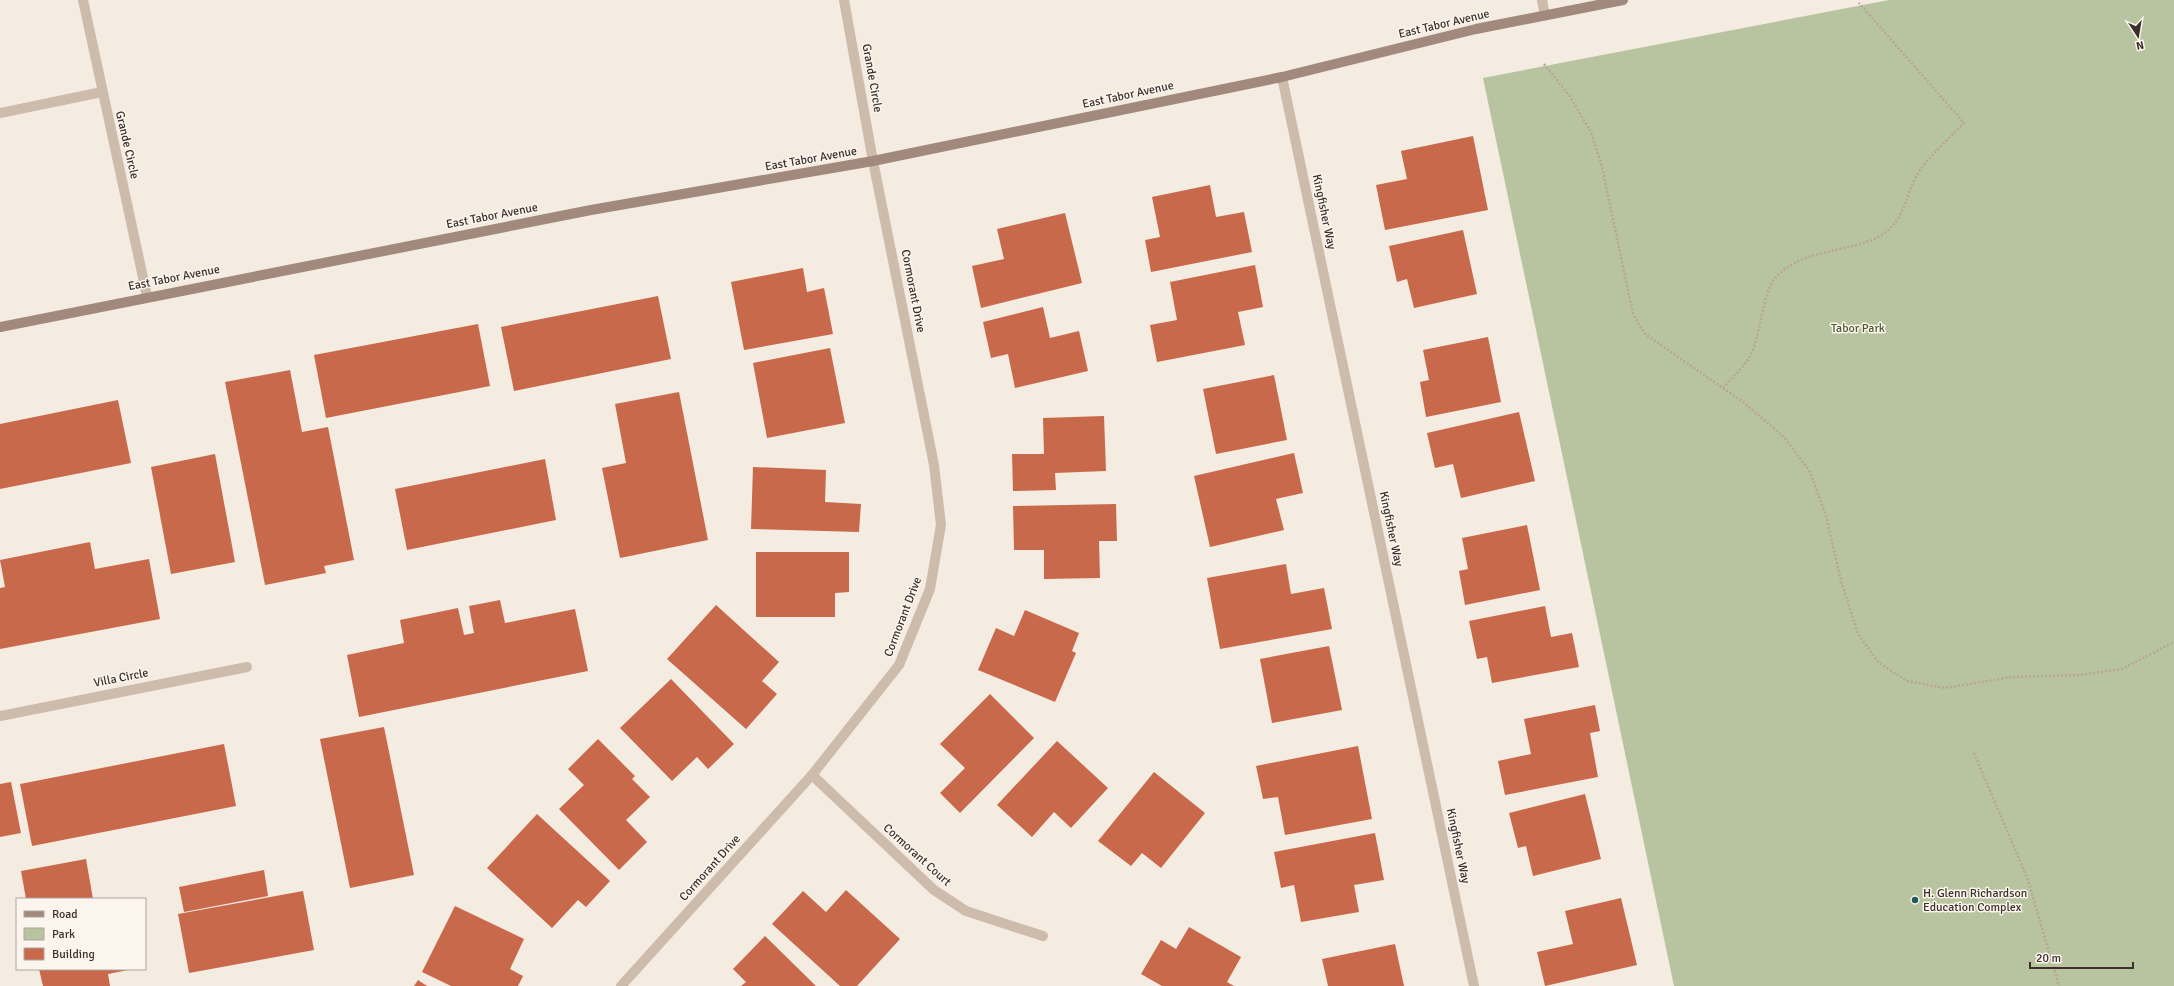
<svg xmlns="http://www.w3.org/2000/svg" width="2174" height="986" viewBox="0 0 2174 986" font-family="Signika,sans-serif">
<rect width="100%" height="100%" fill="#f4ebe1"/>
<polygon fill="#b8c4a0" points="1889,0 2174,0 2174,986 1674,986 1483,78"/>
<g fill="#c8694b">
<polygon points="1473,136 1488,210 1385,230 1376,185 1407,179 1401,151"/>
<polygon points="1210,185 1216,217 1244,212 1252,252 1151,272 1145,240 1160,237 1152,197"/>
<polygon points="1065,213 1082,283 981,308 972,266 1004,259 997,229"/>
<polygon points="1463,230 1477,294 1414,308 1407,279 1397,282 1389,246"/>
<polygon points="1255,265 1263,307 1238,312 1245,345 1157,362 1150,325 1177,320 1170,282"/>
<polygon points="803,268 807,292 824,288 833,334 744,350 731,282"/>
<polygon points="658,296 671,359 514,391 501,327"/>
<polygon points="1043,307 1050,338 1079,331 1088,371 1015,388 1008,354 991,358 983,322"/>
<polygon points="478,324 490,386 326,418 314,355"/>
<polygon points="1488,337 1501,402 1426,417 1420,382 1429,380 1423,350"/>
<polygon points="830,348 845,423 767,438 753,363"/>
<polygon points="290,370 302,432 328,427 354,560 324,566 326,573 265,585 225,382"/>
<polygon points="1274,375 1287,440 1216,454 1203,389"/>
<polygon points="679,392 708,540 620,558 602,468 626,463 615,404"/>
<polygon points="118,400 131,463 0,489 0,424"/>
<polygon points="1519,412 1535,481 1461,498 1453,464 1435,468 1427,433"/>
<polygon points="1104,416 1106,471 1055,473 1056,490 1013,491 1012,454 1044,454 1043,418"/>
<polygon points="1294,453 1303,493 1276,499 1284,530 1210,547 1194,476"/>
<polygon points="215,454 235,562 171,574 151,467"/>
<polygon points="545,459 556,520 407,550 395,489"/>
<polygon points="753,467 826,470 825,502 861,504 859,532 751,529"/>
<polygon points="1116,504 1117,541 1099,541 1100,578 1044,579 1044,550 1014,550 1013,506"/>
<polygon points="1527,525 1540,590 1465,605 1459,571 1468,569 1462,538"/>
<polygon points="90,542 95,569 149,559 160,619 0,649 0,588 5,587 0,560"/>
<polygon points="756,552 849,552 849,592 835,593 835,617 756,617"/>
<polygon points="1286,564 1291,594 1324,588 1332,629 1220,649 1207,578"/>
<polygon points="500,600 505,623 575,609 588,671 359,717 347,655 404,643 400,620 458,608 464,635 474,633 469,606"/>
<polygon points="716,605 779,662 762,681 777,694 746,729 667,659"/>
<polygon points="1545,606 1551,637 1572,633 1579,667 1492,683 1487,657 1477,659 1469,621"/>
<polygon points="1025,610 1079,633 1072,651 1076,653 1055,702 978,670 996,628 1014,636"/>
<polygon points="1329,646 1342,710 1272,723 1260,659"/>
<polygon points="671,679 734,744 708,769 697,757 672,781 620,728"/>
<polygon points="990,694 1034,738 960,813 940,793 965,768 940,744"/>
<polygon points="1595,705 1600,731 1590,733 1598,777 1505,795 1498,761 1531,754 1524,719"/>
<polygon points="384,727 414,875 350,888 320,739"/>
<polygon points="598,739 635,776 632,779 650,797 626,820 647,842 619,870 559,809 584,785 568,769"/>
<polygon points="1057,741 1108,788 1071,828 1054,812 1032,837 997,805"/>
<polygon points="224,744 236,806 32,846 20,784"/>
<polygon points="1358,746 1372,819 1285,835 1278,797 1263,799 1256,766"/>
<polygon points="1154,772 1205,813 1161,868 1142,853 1131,866 1098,841"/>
<polygon points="11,782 21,833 0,837 0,784"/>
<polygon points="1585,794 1601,859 1533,876 1526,846 1518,848 1509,813"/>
<polygon points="537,814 610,881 586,907 578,900 552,928 487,868"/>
<polygon points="1375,833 1384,880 1354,885 1359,912 1301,922 1294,885 1281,888 1274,852"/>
<polygon points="86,859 93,899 26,899 21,871"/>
<polygon points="264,870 268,896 184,912 179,887"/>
<polygon points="846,890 900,939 857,986 840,986 772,924 803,891 826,912"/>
<polygon points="303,891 314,950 189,973 178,914"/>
<polygon points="1621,898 1637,965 1545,986 1537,952 1573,944 1565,911"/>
<polygon points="455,906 524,939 510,969 523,976 518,986 451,986 422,972"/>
<polygon points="1189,927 1241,957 1227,982 1234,986 1162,986 1141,974 1161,940 1176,949"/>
<polygon points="765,936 816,986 741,986 746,982 733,969"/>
<polygon points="1395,944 1404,986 1328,986 1322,959"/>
<polygon points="39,969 128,969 128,970 108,974 110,986 43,986"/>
<polygon points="418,980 427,986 414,986"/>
</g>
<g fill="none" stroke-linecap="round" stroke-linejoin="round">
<g stroke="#b9a596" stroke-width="2.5" stroke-dasharray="2 2" stroke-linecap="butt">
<polyline points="1544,64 1569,95 1591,132 1602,167 1633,314 1645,334 1743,402 1784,437 1810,472 1826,516 1841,581 1858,634 1879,663 1907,681 1945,688 2012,677 2079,675 2122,669 2174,642"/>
<path d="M1723 388C1731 378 1744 367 1750 356 1762 334 1761 293 1777 276 1807 246 1852 254 1883 234 1906 219 1905 193 1919 172 1931 154 1949 139 1964 123L1859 3"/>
<polyline points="1974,753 2028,880 2059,986"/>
</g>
<g stroke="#cdbbac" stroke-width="10">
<polyline points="1542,0 1545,15"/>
<polyline points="0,113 102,92"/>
</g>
<g stroke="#cdbbac" stroke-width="10">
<polyline points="83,0 147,296"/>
<polyline points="1282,77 1474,986"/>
<polyline points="0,716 247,667"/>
<polyline points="812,775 934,890 966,911 1043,936"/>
<polyline points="621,986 812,775 899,665 930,589 941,525 934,465 873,161 844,0"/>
</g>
<polyline stroke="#a18a7d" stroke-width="10" points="0,327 591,210 873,161 1282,77 1476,29 1623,0"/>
</g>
<circle fill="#1f5a5e" stroke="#fbf5ee" stroke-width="1.5" cx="1915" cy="900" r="4"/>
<g text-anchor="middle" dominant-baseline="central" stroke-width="3" stroke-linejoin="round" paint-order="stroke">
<g font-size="12" fill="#3b302b" stroke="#fbf5ee">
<text transform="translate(1444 24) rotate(-13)">East Tabor Avenue</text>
<text transform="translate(872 78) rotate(80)">Grande Circle</text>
<text transform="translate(1128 95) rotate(-12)">East Tabor Avenue</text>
<text transform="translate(127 145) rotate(77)">Grande Circle</text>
<text transform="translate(811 159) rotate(-10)">East Tabor Avenue</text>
<text transform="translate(1324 212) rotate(78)">Kingfisher Way</text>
<text transform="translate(492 216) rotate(-11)">East Tabor Avenue</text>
<text transform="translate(174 278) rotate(-11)">East Tabor Avenue</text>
<text transform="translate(913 291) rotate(79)">Cormorant Drive</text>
<text transform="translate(1391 529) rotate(78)">Kingfisher Way</text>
<text transform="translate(903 617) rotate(-69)">Cormorant Drive</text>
<text transform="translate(121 678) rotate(-11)">Villa Circle</text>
<text transform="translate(1458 846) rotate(78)">Kingfisher Way</text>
<text transform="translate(917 855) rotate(42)">Cormorant Court</text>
<text transform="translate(710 868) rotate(-48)">Cormorant Drive</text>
</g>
<g font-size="12" fill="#4a5a2e" stroke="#fbf5ee">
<text x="1858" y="328">Tabor Park</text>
</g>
<g font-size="12" fill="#3b302b" stroke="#fbf5ee" text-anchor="start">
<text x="1923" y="893">H. Glenn Richardson<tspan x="1923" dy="14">Education Complex</tspan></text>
</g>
</g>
<rect x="16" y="898" width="130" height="72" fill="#fbf5ee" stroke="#aea6a0"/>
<rect x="24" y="911" width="20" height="6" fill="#a18a7d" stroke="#aea6a0"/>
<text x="52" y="918" font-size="12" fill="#3b302b">Road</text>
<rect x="24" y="928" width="20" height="12" fill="#b8c4a0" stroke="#aea6a0"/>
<text x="52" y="938" font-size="12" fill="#3b302b">Park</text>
<rect x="24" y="948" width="20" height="12" fill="#c8694b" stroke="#aea6a0"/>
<text x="52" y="958" font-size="12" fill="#3b302b">Building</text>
<g transform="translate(2138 36) rotate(168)" stroke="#fbf5ee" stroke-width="3" paint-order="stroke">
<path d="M0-3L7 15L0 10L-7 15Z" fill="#3b302b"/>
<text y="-6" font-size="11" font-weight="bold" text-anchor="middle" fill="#3b302b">N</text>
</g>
<path d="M2030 962v6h103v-6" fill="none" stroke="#3b302b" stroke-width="2"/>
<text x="2036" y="962" font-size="12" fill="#3b302b" stroke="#fbf5ee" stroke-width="3" paint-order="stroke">20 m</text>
</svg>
